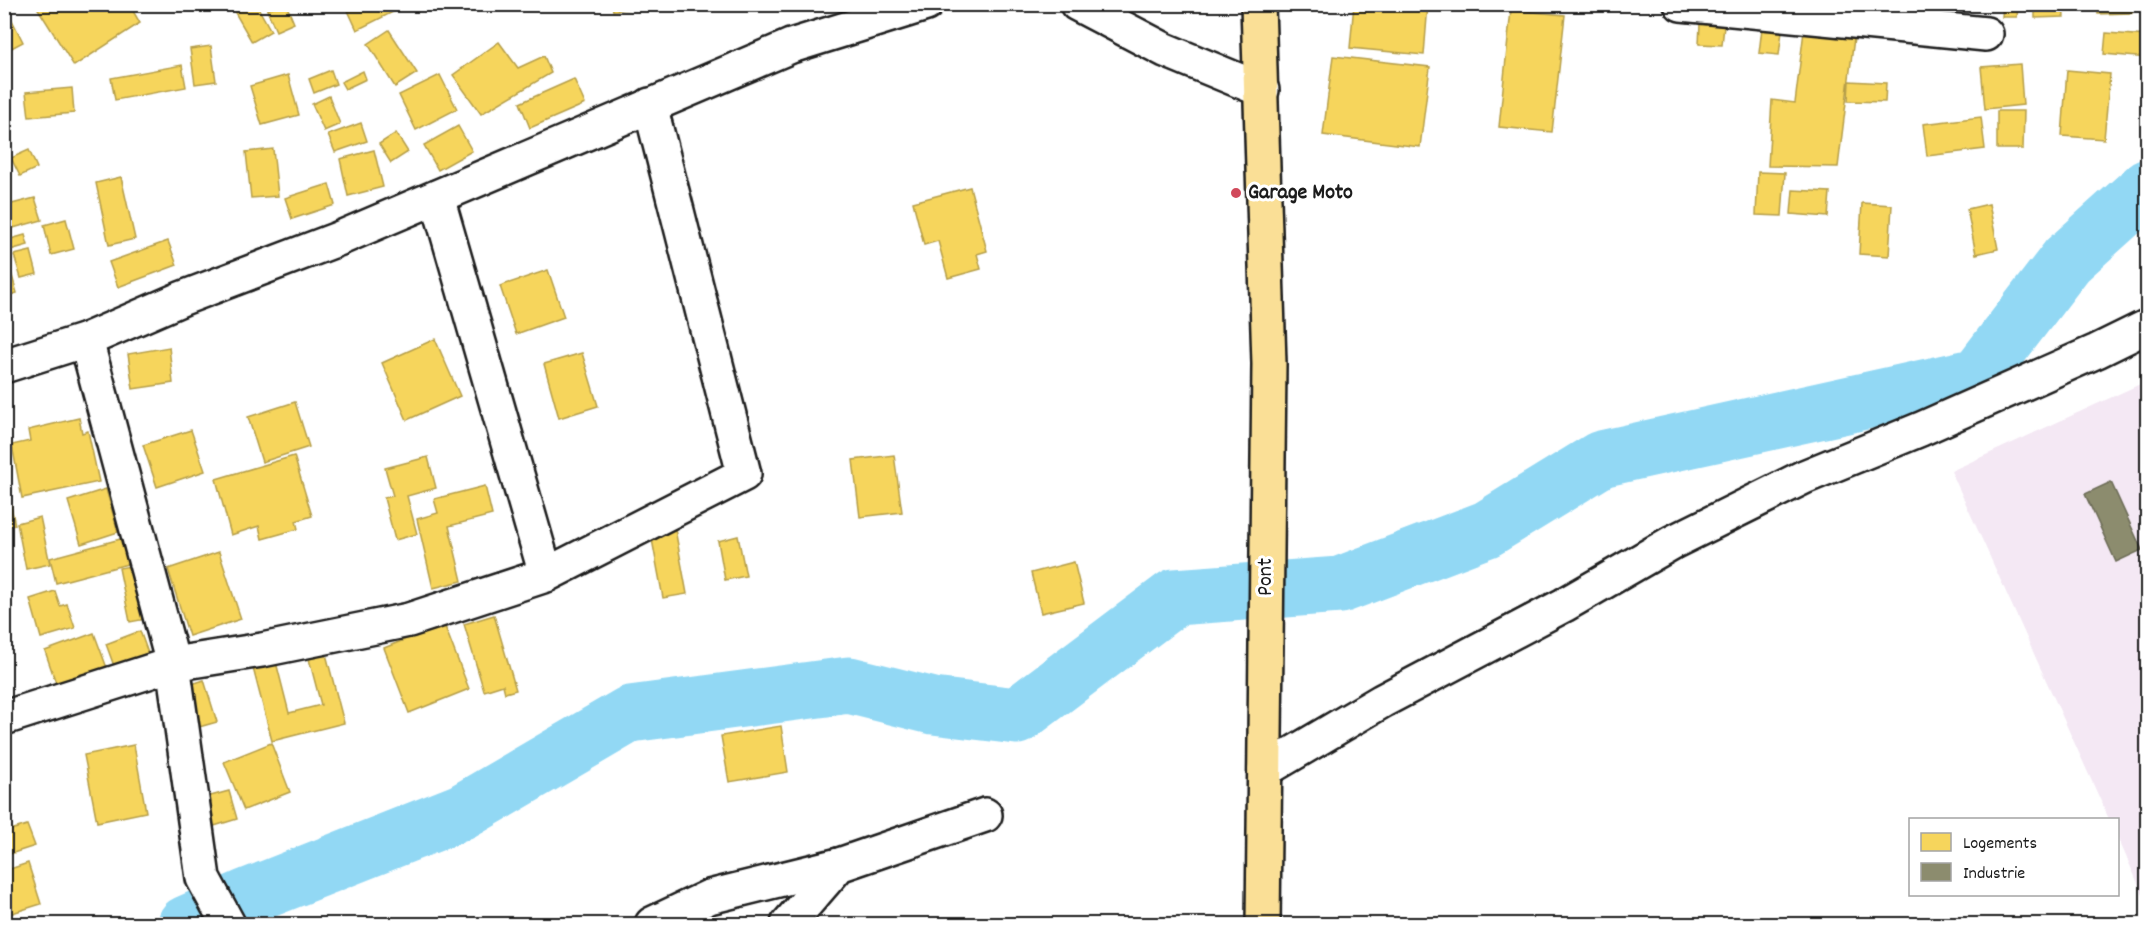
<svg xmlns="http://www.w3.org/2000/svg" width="2152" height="929" viewBox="0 0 2152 929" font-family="Dekko,sans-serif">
<rect width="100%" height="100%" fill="#fff"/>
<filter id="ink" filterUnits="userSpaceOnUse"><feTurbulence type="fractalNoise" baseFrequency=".0167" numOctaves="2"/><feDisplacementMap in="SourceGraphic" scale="12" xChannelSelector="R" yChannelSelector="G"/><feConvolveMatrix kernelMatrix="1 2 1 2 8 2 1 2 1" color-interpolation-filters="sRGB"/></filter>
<g filter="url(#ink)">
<polygon fill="#f4e8f4" points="2147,381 2147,904 2118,838 2118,820 2109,819 1951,471"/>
<g fill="#f6d55c" stroke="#b59e49" stroke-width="1.5">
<polygon points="35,4 129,4 140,23 74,66"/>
<polygon points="230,4 256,4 271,31 252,42"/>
<polygon points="280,4 286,4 294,23 276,31 267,10"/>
<polygon points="345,4 397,4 399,9 357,30"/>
<polygon points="612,4 659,4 613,11"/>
<polygon points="1354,4 1428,4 1424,55 1350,48"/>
<polygon points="1868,4 1936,4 1936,15 1868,11"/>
<polygon points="2003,4 2018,4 2017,17 2002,17"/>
<polygon points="2035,4 2063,4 2064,17 2035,18"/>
<polygon points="2098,4 2132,4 2132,13 2098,14"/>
<polygon points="1511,10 1565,15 1552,132 1499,127"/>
<polygon points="11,18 23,42 4,52 4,21"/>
<polygon points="1700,24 1724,26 1722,45 1699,44"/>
<polygon points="1762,28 1782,31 1779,55 1759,53"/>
<polygon points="389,30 417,73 395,87 368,44"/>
<polygon points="1804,31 1854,38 1838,167 1768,166 1772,100 1795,103"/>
<polygon points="2106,33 2148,36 2148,58 2104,54"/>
<polygon points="499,42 518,68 544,56 551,73 481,114 453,75"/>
<polygon points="211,46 216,81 195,84 190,49"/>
<polygon points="1333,56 1430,67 1420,147 1323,135"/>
<polygon points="2020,64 2023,105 1985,109 1981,67"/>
<polygon points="182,65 186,87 115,100 111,78"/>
<polygon points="331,70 336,84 314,93 309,79"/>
<polygon points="2067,70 2110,74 2104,139 2062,136"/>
<polygon points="363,71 366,79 345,89 341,82"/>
<polygon points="288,75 299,115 262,125 250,86"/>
<polygon points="440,75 457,109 416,130 399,95"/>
<polygon points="574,79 585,104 530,128 520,103"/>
<polygon points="1849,81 1886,83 1885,102 1848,101"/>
<polygon points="72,88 74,113 29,117 26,92"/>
<polygon points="329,96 340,124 324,131 312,104"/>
<polygon points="1997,111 2024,111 2023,149 1997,149"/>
<polygon points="1981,117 1985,149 1927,156 1923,124"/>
<polygon points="361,123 367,141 335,152 328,135"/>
<polygon points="458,126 472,151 438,170 424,145"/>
<polygon points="396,133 408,152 391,163 379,144"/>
<polygon points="273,149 278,196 251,198 246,152"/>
<polygon points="29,150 37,168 20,176 11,158"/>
<polygon points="374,150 383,187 348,196 340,159"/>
<polygon points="1758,172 1785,173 1782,216 1756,215"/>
<polygon points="121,177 135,239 109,245 96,183"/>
<polygon points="329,184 335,205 292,219 285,198"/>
<polygon points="970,187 987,251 977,254 981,269 948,278 938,241 924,245 913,202"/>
<polygon points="1793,190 1830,192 1828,217 1791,214"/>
<polygon points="35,198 42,220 6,230 4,206"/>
<polygon points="1862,203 1892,205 1889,256 1859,254"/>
<polygon points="1989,204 1998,249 1976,254 1967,209"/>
<polygon points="66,219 74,249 51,255 44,225"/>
<polygon points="25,235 28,245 10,250 7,240"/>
<polygon points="168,241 177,265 118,287 109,262"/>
<polygon points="4,248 17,293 4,297"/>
<polygon points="31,251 37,274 21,278 14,255"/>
<polygon points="548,270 564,317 516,334 500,286"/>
<polygon points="435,339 460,396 407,420 382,363"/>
<polygon points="169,347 173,383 133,389 128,354"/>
<polygon points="582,353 598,406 559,418 544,364"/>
<polygon points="295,402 309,447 262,462 248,417"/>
<polygon points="79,418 82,433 88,431 99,482 22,498 12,445 30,441 28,430"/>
<polygon points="191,430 205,471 157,487 143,445"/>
<polygon points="894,455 902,512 860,517 853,460"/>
<polygon points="294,456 312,516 296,521 298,529 262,539 259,526 231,535 216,479"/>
<polygon points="428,457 436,488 407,496 417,534 395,540 384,498 393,496 385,468"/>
<polygon points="4,474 15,525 4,527"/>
<polygon points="485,486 492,515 449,526 462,581 433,588 417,519 438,513 434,499"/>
<polygon points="106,489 118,532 81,544 68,501"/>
<polygon points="40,517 50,564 26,569 17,523"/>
<polygon points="675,529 687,594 663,598 651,534"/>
<polygon points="738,536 746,576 725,580 718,541"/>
<polygon points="128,537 135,562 56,583 50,558"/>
<polygon points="219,552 241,619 189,636 168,569"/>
<polygon points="1074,562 1084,603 1041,613 1031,573"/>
<polygon points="136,565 146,619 130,622 119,568"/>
<polygon points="55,591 60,606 67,604 75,628 41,638 30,599"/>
<polygon points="494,615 516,690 505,693 503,685 484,691 464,624"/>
<polygon points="444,624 469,689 409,713 384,648"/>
<polygon points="140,631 148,653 114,666 106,644"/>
<polygon points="94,633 107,668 57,686 45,651"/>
<polygon points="326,654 344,723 272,741 253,668 276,662 289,713 321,705 309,659"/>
<polygon points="204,680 217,722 199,727 186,686"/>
<polygon points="781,726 788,772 729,782 721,736"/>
<polygon points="271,743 290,792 244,810 224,762"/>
<polygon points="134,745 146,812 97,822 84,755"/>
<polygon points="229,791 237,819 211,827 203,798"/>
<polygon points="27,825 35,846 4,856 4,832"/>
<polygon points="28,863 41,904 9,914 4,899 4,871"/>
</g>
<polygon fill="#8c8c6e" stroke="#6a6a55" stroke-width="1.5" points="2111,482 2142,550 2116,562 2085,494"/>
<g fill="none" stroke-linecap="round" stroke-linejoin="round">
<polyline stroke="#92d8f4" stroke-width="57" points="186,924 245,898 462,812 630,714 849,685 933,706 1017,716 1175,597 1340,585 1487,529 1601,459 1978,376 2067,260 2148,187"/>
<defs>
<g id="minor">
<polyline points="1077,4 1165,50 1262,90"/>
<polyline points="1681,4 1986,34"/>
<polyline points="437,197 546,575"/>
<polyline points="86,340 173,664 203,878 228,924"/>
<polyline points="4,366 86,340 183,298 338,239 791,46 926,4"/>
<polyline points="4,718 173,664 262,650 409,620 546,575 744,474 650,105"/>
<polyline points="1265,770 1382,701 1564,605 1673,542 1804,477 1921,429 2097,351 2148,326"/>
<polyline points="652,924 709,897 839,865"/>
<polyline points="788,924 839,865 985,815"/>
</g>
<polyline id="major" points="1258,4 1269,364 1263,924"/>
</defs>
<use href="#minor" stroke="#1c1c1c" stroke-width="38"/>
<use href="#major" stroke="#1c1c1c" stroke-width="38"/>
<use href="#minor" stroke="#fff" stroke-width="33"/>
<use href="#major" stroke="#fadf96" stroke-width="33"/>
</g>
</g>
<circle fill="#d1495b" stroke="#fff" stroke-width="2" cx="1236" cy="193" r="6"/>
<g text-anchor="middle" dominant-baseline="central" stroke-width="6" stroke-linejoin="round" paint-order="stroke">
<g font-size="22" font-weight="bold" fill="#1c1c1c" stroke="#fff" text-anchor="start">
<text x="1248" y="193">Garage Moto</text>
</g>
<g font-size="22" fill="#1c1c1c" stroke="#fff">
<text transform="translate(1266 577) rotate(-90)">Pont</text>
</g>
</g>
<rect width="2152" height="929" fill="none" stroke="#fff" stroke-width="24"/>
<rect x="12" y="12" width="2128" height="905" fill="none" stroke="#1c1c1c" stroke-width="2" filter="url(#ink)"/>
<rect x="1909" y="818" width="210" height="78" fill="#ffffff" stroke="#a4a4a4" stroke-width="1.5"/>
<rect x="1921" y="833" width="30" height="18" fill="#f6d55c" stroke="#a4a4a4" stroke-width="1.5"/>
<text x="1963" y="848" font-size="18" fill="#1c1c1c">Logements</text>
<rect x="1921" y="863" width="30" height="18" fill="#8c8c6e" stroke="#a4a4a4" stroke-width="1.5"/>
<text x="1963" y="878" font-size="18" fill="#1c1c1c">Industrie</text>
</svg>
